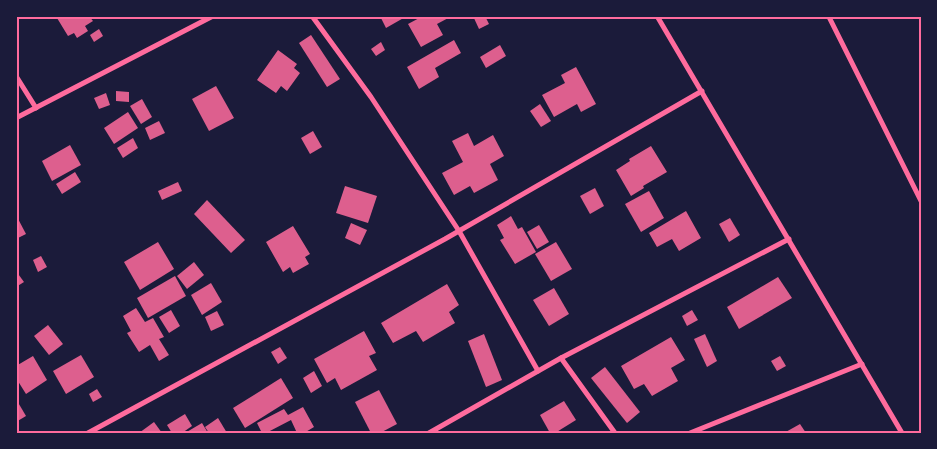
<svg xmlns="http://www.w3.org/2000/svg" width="937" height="449" viewBox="0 0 937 449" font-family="'PT Serif',serif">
<rect width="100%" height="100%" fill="#1b1b3a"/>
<g fill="#dd5f8e">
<polygon points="59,16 89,16 93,21 85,26 88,31 77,38 74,33 68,36 57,18"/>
<polygon points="380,16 407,16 386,28"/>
<polygon points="423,16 452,16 437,24 443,35 421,47 408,24"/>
<polygon points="473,16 485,16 489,24 479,29"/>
<polygon points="99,29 103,36 94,42 90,35"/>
<polygon points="311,35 340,79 327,87 299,43"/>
<polygon points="454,40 461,53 435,68 439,77 419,89 407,67"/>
<polygon points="381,42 385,50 376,56 371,49"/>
<polygon points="500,45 506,56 486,68 480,57"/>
<polygon points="278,50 297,64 294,68 300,73 287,91 281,86 276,93 257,80"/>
<polygon points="576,67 596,104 581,112 577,104 554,117 542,95 565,83 561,75"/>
<polygon points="216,86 234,118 209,131 192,99"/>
<polygon points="116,91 129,92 129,102 116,101"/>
<polygon points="106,93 110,105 99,109 94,98"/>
<polygon points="142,99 152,117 141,124 130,106"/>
<polygon points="540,104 551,121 541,127 530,111"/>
<polygon points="128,112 138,128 114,144 104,128"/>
<polygon points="159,121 165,133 150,140 145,128"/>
<polygon points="313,131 322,147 310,154 301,138"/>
<polygon points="468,133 474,146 493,135 504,156 490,164 498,180 474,193 470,186 454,195 442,173 463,162 452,141"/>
<polygon points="133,138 138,148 123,158 117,148"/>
<polygon points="70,145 81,165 52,181 42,161"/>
<polygon points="651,146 667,172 643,186 644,188 631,196 616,170 630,161 629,159"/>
<polygon points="75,172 81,182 62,194 56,184"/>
<polygon points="178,182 182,191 162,200 158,191"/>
<polygon points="345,186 377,196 368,223 336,213"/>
<polygon points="595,188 604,206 590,214 580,196"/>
<polygon points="649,191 664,218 641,232 625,204"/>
<polygon points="207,200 245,240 231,253 194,214"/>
<polygon points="686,211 701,238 679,251 672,239 657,247 649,233"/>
<polygon points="16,215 26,234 16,239"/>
<polygon points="511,216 518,229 522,227 536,252 515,264 500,240 504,238 497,225"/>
<polygon points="730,218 740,235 729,242 719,224"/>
<polygon points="351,223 367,230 360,245 345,238"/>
<polygon points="539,225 549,242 537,249 527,232"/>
<polygon points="293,226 310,254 305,257 309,264 293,273 290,267 283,272 266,242"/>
<polygon points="158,242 174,269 140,290 124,262"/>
<polygon points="556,242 572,269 551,281 535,254"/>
<polygon points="41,256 47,267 38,272 33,260"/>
<polygon points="194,262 204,275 187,289 177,276"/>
<polygon points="16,271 24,282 16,287"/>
<polygon points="175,276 186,296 148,318 137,298"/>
<polygon points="778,277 792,298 739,329 727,307"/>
<polygon points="211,283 222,302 202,315 191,295"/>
<polygon points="447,284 459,305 449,312 455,323 423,342 416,331 393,343 381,323"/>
<polygon points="554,288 569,314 549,326 533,300"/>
<polygon points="136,308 145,322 153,318 164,337 159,339 169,355 159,361 150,345 139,352 127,333 131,331 123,316"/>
<polygon points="171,310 180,326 169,333 159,317"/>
<polygon points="692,310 698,320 687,326 682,316"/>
<polygon points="217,311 224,325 211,331 205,317"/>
<polygon points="48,325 63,344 49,355 34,336"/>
<polygon points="364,331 376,353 369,356 377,370 341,390 335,378 327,383 314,359"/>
<polygon points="484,334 502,380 486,387 468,341"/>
<polygon points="705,334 717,361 707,367 694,339"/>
<polygon points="671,337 685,360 671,368 678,381 652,396 644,384 634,389 621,366"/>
<polygon points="280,347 287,358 278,364 271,352"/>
<polygon points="81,355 94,377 66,394 53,371"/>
<polygon points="33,356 47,380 26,394 16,378 16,366"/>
<polygon points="780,356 786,366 777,371 771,361"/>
<polygon points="605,367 640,412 627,423 591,378"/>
<polygon points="314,371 322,386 311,393 303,378"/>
<polygon points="281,378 293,398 245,428 233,408"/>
<polygon points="97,389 102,397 93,402 89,394"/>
<polygon points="379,390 397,424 380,433 371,433 355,402"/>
<polygon points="16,399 26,416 16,422"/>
<polygon points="564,401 576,420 555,433 550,433 540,415"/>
<polygon points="303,407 314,427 304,433 297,433 291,420 266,433 262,433 257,423 284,409 288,415"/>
<polygon points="185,414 192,426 182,433 172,433 167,425"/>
<polygon points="218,418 227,433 209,433 205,427"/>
<polygon points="154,422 162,433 139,433"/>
<polygon points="202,423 208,433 185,433"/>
<polygon points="800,424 806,433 784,433"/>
</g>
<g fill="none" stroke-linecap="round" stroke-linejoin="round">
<g stroke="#ff6b9d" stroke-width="5">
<polyline points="312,16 371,97 459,231 538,371"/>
<polyline points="657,16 902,433"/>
<polyline points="832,16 829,17 921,201"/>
<polyline points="16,76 36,108"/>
<polyline points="16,118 213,16"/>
<polyline points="561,358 615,433"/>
<polyline points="88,433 445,239 702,91"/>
<polyline points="429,433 561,358 789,239"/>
<polyline points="690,433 862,364"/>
</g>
</g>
<rect width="937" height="449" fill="none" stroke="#1b1b3a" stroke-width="35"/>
<rect x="18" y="18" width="902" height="414" fill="none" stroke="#ff6b9d" stroke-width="2"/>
</svg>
